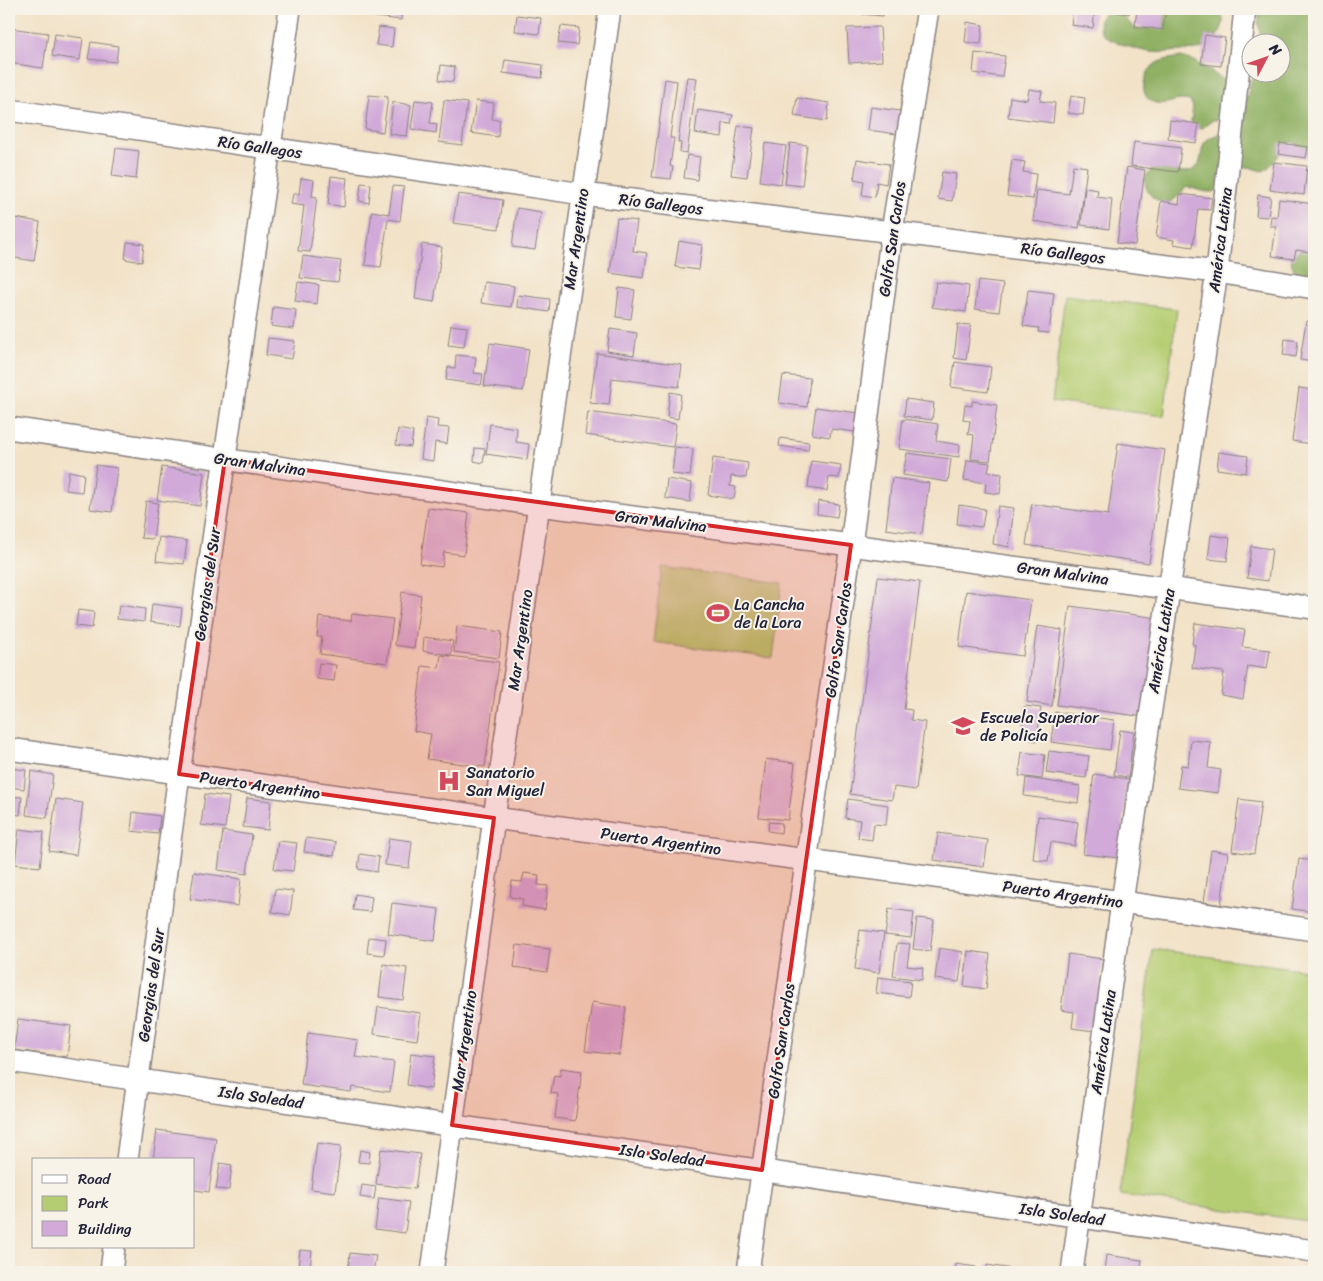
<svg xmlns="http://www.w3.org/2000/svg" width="1323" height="1281" viewBox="0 0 1323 1281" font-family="Sriracha,sans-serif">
<rect width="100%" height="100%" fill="#f7f3e8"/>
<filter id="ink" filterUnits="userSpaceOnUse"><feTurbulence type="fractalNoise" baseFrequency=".02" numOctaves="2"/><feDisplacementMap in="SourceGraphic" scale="10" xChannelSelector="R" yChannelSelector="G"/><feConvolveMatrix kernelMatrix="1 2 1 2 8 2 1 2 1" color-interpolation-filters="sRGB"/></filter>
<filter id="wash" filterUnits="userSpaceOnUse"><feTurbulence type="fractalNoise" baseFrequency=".0096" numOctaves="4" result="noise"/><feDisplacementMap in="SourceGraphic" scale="20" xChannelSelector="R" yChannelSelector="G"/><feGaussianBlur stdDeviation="1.12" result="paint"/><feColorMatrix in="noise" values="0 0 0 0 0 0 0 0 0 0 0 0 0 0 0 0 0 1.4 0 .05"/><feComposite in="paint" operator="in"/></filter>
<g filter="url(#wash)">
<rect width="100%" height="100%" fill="#f2e2c7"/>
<g fill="#b5cd72" stroke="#6c7856">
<polygon points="1065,295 1177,309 1164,416 1052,402"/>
<polygon points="662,567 782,583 773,658 653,642"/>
<polygon points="1153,949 1314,971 1314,1222 1120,1195"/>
</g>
<g fill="#90b064" stroke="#596950">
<path d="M1166 9H1220C1221 12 1222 16 1223 20 1224 33 1208 48 1196 50 1191 51 1186 50 1181 51 1154 53 1150 54 1124 45 1118 42 1111 41 1106 37 1094 28 1099 8 1115 13 1124 15 1129 24 1136 29 1149 30 1164 23 1166 9Z"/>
<path d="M1261 9H1314V211L1309 202 1304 174 1311 160C1308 149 1301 146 1291 142 1279 148 1279 162 1263 171 1256 170 1250 166 1244 167 1230 170 1224 193 1209 192 1202 192 1194 188 1186 187 1181 193 1176 200 1169 202 1155 205 1140 188 1147 175 1157 157 1176 176 1190 171 1204 167 1199 152 1205 142 1210 135 1219 136 1225 130 1231 123 1240 111 1245 102 1249 94 1250 82 1254 73L1280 72V42H1262L1258 23Z"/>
<path d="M1181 57 1194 61 1229 83 1226 119 1213 120 1202 128H1195L1191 121 1193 107 1190 101C1177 97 1167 106 1156 103 1137 98 1143 74 1154 65 1161 59 1172 59 1181 57Z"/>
<path d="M1314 232V284C1302 281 1294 274 1291 261L1296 253 1310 245Z"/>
</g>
<g id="blocks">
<g fill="#d1aad9">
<polygon points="360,9 402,9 401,20 360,15"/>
<polygon points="863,9 884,9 883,16 862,14"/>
<polygon points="1063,9 1095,9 1093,28 1071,25 1073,11"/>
<polygon points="1097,9 1130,9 1129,14"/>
<polygon points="1137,9 1166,9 1163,30 1135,26"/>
<polygon points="517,15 541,18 539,34 515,31"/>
<polygon points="967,22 983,25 981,44 965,42"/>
<polygon points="561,26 579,28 577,45 558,43"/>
<polygon points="379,27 394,29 392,47 376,45"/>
<polygon points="880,27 882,61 849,63 847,28"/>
<polygon points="9,28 48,33 43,68 9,63"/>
<polygon points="55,34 83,38 80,60 52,56"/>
<polygon points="1205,35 1225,38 1221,66 1201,64"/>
<polygon points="91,42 118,46 116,62 88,59"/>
<polygon points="975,53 1005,56 1002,77 973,73"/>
<polygon points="505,60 543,65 542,78 503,73"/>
<polygon points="441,65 455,67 453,82 439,80"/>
<polygon points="687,77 697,78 687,153 680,152 681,143 678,142"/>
<polygon points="665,79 677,81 670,138 674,138 670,166 673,167 671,179 652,177"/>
<polygon points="1029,89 1042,91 1040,101 1055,103 1053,123 1008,117 1010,97 1027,100"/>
<polygon points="369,95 388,97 383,132 365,129"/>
<polygon points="1071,96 1085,98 1083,115 1068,113"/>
<polygon points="797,98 829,103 827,121 794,116"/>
<polygon points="415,100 433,102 430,123 437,124 436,133 411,129"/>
<polygon points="444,100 467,103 462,145 439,142"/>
<polygon points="476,101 494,103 492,119 500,120 498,137 471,133"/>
<polygon points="393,102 411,105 407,136 389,134"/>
<polygon points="871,107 900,111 897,134 868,130"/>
<polygon points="698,110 733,115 731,124 723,123 722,137 695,133"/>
<polygon points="1170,120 1199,124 1196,143 1168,139"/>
<polygon points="738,126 754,128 747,177 731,175"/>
<polygon points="1134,142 1181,148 1178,172 1131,166"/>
<polygon points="765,143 786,146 781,184 760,181"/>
<polygon points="790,143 807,145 802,186 785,184"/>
<polygon points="1280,143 1308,147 1306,158 1278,154"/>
<polygon points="116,148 139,151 136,179 112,176"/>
<polygon points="687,155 700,157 697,180 684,178"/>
<polygon points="857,159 889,164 886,184 877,182 875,197 862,195 864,181 854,179"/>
<polygon points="1012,160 1025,162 1023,172 1036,174 1033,199 1007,196"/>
<polygon points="1274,162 1307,166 1304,195 1270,190"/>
<polygon points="1073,165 1087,167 1079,228 1033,221 1037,190 1069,194"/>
<polygon points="1127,167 1145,170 1135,245 1117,243"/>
<polygon points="942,172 956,174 952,201 938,199"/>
<polygon points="331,176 347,178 344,207 328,204"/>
<polygon points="301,178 314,180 312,196 317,197 310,252 298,251 304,206 291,204 293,194 299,194"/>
<polygon points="361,183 371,184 369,203 359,201"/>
<polygon points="393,186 404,187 400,221 388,219 381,267 365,265 372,211 389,214"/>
<polygon points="1085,188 1098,190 1097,197 1112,199 1109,229 1081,225"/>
<polygon points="458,194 503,200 499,229 453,223"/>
<polygon points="1180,194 1212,198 1210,210 1198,209 1193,247 1173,244 1174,240 1156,237 1161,201 1179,204"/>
<polygon points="1258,195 1271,197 1268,217 1256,216"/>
<polygon points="1279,199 1314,204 1310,252 1296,250 1294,259 1272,256 1276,226 1270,226 1271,216 1277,217"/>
<polygon points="517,208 541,212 535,250 512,247"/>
<polygon points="9,217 40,222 34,261 9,257"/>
<polygon points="617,218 637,221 633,251 647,253 644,278 610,273"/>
<polygon points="679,241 702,245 699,270 675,267"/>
<polygon points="127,242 144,244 142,262 125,259"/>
<polygon points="422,244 442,247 434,302 415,299"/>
<polygon points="303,256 341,261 338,282 300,278"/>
<polygon points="978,281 1003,284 999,312 975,309"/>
<polygon points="298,282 319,285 317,304 295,301"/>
<polygon points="484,282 514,286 511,307 481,303"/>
<polygon points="936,282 969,286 966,312 932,307"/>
<polygon points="619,288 635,290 631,319 616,317"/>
<polygon points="1028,290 1054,293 1049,333 1038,332 1039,328 1023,326"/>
<polygon points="518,295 550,299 549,312 517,307"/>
<polygon points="273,307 296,310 294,329 271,326"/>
<polygon points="1306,321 1314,322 1314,362 1300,360"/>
<polygon points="958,324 971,325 966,360 954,358"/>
<polygon points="451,325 467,327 464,347 448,345"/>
<polygon points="610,329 637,333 634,355 607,351"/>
<polygon points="268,338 295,341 292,359 266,355"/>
<polygon points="1285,339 1298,341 1296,357 1283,355"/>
<polygon points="490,343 529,349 523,391 484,386"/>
<polygon points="597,353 682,365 679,387 612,378 609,405 590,403"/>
<polygon points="456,355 476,357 474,373 483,374 481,385 446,380 448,367 455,368"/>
<polygon points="955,362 991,367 988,392 951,387"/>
<polygon points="783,375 810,378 807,407 779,403"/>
<polygon points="1299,388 1314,390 1314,424 1312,444 1292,441"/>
<polygon points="670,392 681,394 678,419 667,417"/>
<polygon points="906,399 934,403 932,420 904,416"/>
<polygon points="972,401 997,405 990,461 971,459 974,435 968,434 970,421 963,420 965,405 972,406"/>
<polygon points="816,407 858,413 856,432 831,429 830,437 812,434"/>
<polygon points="588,412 676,424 673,447 585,435"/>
<polygon points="426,418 438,420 437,427 449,428 447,444 435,442 433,461 421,459"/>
<polygon points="903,419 938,424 936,441 960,445 959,457 899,449"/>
<polygon points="490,424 517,428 516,442 529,444 527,460 486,454"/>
<polygon points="398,429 413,432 411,447 396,445"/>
<polygon points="780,438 809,442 808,450 779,446"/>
<polygon points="1118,443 1165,450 1149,563 1026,545 1032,504 1108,515"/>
<polygon points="675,447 693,449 690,476 672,474"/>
<polygon points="475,448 485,449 483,463 474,461"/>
<polygon points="1219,452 1248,456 1246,473 1217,469"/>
<polygon points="907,453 951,459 948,482 903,475"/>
<polygon points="713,458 748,463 746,478 731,476 730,486 736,487 734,499 708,495"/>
<polygon points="967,460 990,463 988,472 1002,474 1000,494 985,492 986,483 964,480"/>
<polygon points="811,461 841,465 839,478 829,477 827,491 808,488"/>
<polygon points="96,465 117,468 112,512 90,509"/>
<polygon points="162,467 204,473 200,506 157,500"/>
<polygon points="69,471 84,474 82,492 66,490"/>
<polygon points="892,478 929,483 922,534 886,529"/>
<polygon points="667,479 692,483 690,502 665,498"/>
<polygon points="146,501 158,503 153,539 141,538"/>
<polygon points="818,501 839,504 837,517 817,514"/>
<polygon points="959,505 985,509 982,527 957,524"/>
<polygon points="998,506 1014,508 1009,547 993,544"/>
<polygon points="428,508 469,513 464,555 444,552 442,567 420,564"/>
<polygon points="1211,535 1230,538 1227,561 1208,559"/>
<polygon points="159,537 187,541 184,564 156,561"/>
<polygon points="1251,546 1272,549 1268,581 1247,578"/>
<polygon points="878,577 920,582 904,709 912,710 911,720 925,722 916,790 894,787 892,800 850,794"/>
<polygon points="966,591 1031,600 1023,656 959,647"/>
<polygon points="402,592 421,595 414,648 395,645"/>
<polygon points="152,604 182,608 180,626 150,622"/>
<polygon points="119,605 145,609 144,622 117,619"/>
<polygon points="1070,606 1158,618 1145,717 1057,705"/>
<polygon points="78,610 94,612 92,628 76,626"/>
<polygon points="352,614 393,619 387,663 320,654 322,637 317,637 319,617 351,621"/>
<polygon points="1195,623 1245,630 1242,647 1270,650 1267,669 1248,666 1243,699 1221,695 1224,672 1192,668 1195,645 1192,644"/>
<polygon points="457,626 502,632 499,658 454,652"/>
<polygon points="1037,626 1062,630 1052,706 1027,702"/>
<polygon points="424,637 453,641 451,655 423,651"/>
<polygon points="441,655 499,662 485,767 427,759 431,734 414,731 422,666 439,668"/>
<polygon points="319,663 336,665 334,681 317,679"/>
<polygon points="1025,706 1041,708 1037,741 1021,738"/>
<polygon points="1055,712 1114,720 1110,750 1051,742"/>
<polygon points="1120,730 1134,732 1128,777 1114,775"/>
<polygon points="1191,740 1211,742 1208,768 1221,770 1218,793 1178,788 1181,765 1188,766"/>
<polygon points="1049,751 1089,756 1086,778 1046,773"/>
<polygon points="1022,752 1045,755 1042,779 1019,776"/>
<polygon points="766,759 795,763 788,820 759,817"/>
<polygon points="9,768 26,770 24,789 9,787"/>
<polygon points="31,771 53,775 47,818 26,815"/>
<polygon points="1094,774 1129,779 1119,858 1083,854"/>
<polygon points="1026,778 1080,786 1078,803 1024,796"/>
<polygon points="205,794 229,797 225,828 201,825"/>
<polygon points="9,796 22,797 20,815 9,813"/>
<polygon points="247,798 271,801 268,830 243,827"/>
<polygon points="56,799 83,803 76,855 49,851"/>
<polygon points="848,799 888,805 886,825 874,824 872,840 858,838 860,820 845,818"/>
<polygon points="1239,799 1261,802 1254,854 1232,851"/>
<polygon points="133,812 160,816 158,834 131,831"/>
<polygon points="1038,816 1078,822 1075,846 1051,842 1048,861 1033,859"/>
<polygon points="769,822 782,823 781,833 768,831"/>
<polygon points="19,829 44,832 40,867 15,864"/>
<polygon points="223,831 252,835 247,874 218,870"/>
<polygon points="938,833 988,840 984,867 934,860"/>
<polygon points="306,838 336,842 334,856 304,852"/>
<polygon points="389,838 412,841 409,868 385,865"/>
<polygon points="278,841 297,843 293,871 274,869"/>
<polygon points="1211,850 1228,853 1221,905 1204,902"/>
<polygon points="360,854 379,857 377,872 358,869"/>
<polygon points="1299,859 1314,861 1314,912 1292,909"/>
<polygon points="194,872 241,879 238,906 190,899"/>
<polygon points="524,873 539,875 538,885 548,886 545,910 522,906 523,899 510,897 512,881 522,882"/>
<polygon points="275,889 293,891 290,915 272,912"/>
<polygon points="355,894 372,897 370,912 353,910"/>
<polygon points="392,903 439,909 435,941 388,934"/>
<polygon points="889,909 914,912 911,938 885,935"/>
<polygon points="917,918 934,920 930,951 913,949"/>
<polygon points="860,930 884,933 879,973 855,969"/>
<polygon points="369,937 386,939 384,955 367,953"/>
<polygon points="897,943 910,944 907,966 923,968 922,980 893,976"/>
<polygon points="517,945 550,949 547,972 514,967"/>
<polygon points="939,948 963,952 959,982 935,979"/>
<polygon points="968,951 990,954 986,989 964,986"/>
<polygon points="1068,954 1103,959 1094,1031 1072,1028 1074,1012 1061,1010"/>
<polygon points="383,964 407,968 403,1000 379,997"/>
<polygon points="878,977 911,981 909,997 876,993"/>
<polygon points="592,1002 626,1007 620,1055 585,1051"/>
<polygon points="378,1007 421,1013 417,1040 374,1034"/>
<polygon points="18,1019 71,1026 67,1057 14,1050"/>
<polygon points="308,1033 358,1040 355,1057 394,1062 390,1092 352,1087 351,1092 301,1085"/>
<polygon points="411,1053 435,1056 431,1089 407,1085"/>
<polygon points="561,1068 582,1071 575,1121 555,1118 558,1094 551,1093 554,1075 560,1076"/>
<polygon points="157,1130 216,1138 209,1192 194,1190 194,1160 153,1160"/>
<polygon points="317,1143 341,1146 335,1192 311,1189"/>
<polygon points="381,1149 420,1154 415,1189 376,1184"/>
<polygon points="360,1150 370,1152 369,1163 358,1162"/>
<polygon points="220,1163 232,1165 229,1190 216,1189"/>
<polygon points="362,1185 376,1187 374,1199 360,1197"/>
<polygon points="379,1198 409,1202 405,1233 375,1229"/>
<polygon points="300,1250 312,1251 310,1269 298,1268"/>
<polygon points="350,1253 376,1256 373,1272 348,1272"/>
<polygon points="1106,1255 1142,1260 1140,1272 1104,1272"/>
<polygon points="956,1264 976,1267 975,1272 955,1272"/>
<polygon points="987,1265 1025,1271 1025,1272 986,1272"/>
<polygon points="1198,1269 1217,1271 1217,1272 1198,1272"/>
</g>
</g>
</g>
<g filter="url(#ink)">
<use href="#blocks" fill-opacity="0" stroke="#8a8281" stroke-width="1"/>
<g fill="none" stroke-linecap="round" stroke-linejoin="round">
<defs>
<g id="street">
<polyline points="9,110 583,194 1217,272 1314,288"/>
<polyline points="9,428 539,505 851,545 1314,608"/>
<polyline points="9,749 494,818 1122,902 1314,930"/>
<polyline points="9,1061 1314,1251"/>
<polyline points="127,1160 179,774 290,9"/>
<polyline points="111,1272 114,1247"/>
<polyline points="432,1272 494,818 610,9"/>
<polyline points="748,1272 851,545 892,231 928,9"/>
<polyline points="1072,1272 1122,902 1217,272 1245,9"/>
</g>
</defs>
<use href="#street" stroke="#8a8281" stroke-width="24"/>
<use href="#street" stroke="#fff" stroke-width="21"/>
</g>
</g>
<path fill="#d62828" fill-opacity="0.2" stroke="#d62828" stroke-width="4" stroke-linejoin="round" d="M225 459 851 545 762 1170 452 1125 494 818 179 774Z"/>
<defs>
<symbol id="stadium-bare" viewBox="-9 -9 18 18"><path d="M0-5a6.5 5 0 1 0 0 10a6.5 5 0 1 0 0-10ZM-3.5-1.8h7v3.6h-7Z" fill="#d1495b" stroke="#f7f3e8" stroke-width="2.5" paint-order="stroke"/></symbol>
<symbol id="university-bare" viewBox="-9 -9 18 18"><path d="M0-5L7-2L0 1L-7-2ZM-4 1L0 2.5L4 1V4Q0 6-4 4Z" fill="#d1495b" stroke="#f7f3e8" stroke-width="2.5" paint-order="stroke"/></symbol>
<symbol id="hospital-bare" viewBox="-9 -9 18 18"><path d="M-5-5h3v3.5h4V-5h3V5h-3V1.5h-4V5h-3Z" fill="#d1495b" stroke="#f7f3e8" stroke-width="2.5" paint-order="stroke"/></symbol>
</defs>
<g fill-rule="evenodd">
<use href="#stadium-bare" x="702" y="597" width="32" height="32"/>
<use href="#university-bare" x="947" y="710" width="32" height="32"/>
<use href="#hospital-bare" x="433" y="765" width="32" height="32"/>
</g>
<g text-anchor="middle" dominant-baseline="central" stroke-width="4" stroke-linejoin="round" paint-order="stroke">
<g font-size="16" fill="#22223b" stroke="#f7f3e8">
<text transform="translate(260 147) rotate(8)">Río Gallegos</text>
<text transform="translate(661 204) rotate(7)">Río Gallegos</text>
<text transform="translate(576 239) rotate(-82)">Mar Argentino</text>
<text transform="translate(892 239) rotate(-82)">Golfo San Carlos</text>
<text transform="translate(1220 240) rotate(-83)">América Latina</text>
<text transform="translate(1063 253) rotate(7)">Río Gallegos</text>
<text transform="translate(260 464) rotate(8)">Gran Malvina</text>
<text transform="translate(661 521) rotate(7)">Gran Malvina</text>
<text transform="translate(1063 573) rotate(8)">Gran Malvina</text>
<text transform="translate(207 584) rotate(-82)">Georgias del Sur</text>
<text transform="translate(520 640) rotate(-82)">Mar Argentino</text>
<text transform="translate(838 640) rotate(-82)">Golfo San Carlos</text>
<text transform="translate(1161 641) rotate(-81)">América Latina</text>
<text transform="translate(260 785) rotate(8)">Puerto Argentino</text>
<text transform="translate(661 841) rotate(8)">Puerto Argentino</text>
<text transform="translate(1063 894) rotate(8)">Puerto Argentino</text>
<text transform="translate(151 985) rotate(-82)">Georgias del Sur</text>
<text transform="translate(464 1041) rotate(-82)">Mar Argentino</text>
<text transform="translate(781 1041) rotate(-82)">Golfo San Carlos</text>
<text transform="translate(1103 1042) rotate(-82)">América Latina</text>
<text transform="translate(261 1097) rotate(8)">Isla Soledad</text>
<text transform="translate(662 1155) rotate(8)">Isla Soledad</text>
<text transform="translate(1062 1214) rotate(8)">Isla Soledad</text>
</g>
<g font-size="16" fill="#22223b" stroke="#f7f3e8" text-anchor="start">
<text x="734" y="604">La Cancha<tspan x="734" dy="18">de la Lora</tspan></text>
<text x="980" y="717">Escuela Superior<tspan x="980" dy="18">de Policía</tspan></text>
<text x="466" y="772">Sanatorio<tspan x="466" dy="18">San Miguel</tspan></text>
</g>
</g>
<rect width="1323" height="1281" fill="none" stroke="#f7f3e8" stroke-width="30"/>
<rect x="32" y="1158" width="162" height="90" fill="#f7f3e8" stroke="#a29fa3"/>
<rect x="42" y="1175" width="25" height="8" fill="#ffffff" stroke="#a29fa3"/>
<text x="78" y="1184" font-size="15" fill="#22223b">Road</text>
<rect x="42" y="1196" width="25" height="15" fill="#b5cd72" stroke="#a29fa3"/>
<text x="78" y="1208" font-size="15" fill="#22223b">Park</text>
<rect x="42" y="1221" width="25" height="15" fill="#d1aad9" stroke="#a29fa3"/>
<text x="78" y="1234" font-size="15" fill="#22223b">Building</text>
<g transform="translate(1266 58) rotate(49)"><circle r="24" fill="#f7f3e8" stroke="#a29fa3"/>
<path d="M0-4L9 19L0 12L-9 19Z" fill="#d1495b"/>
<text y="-8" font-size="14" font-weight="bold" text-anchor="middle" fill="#22223b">N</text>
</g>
</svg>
